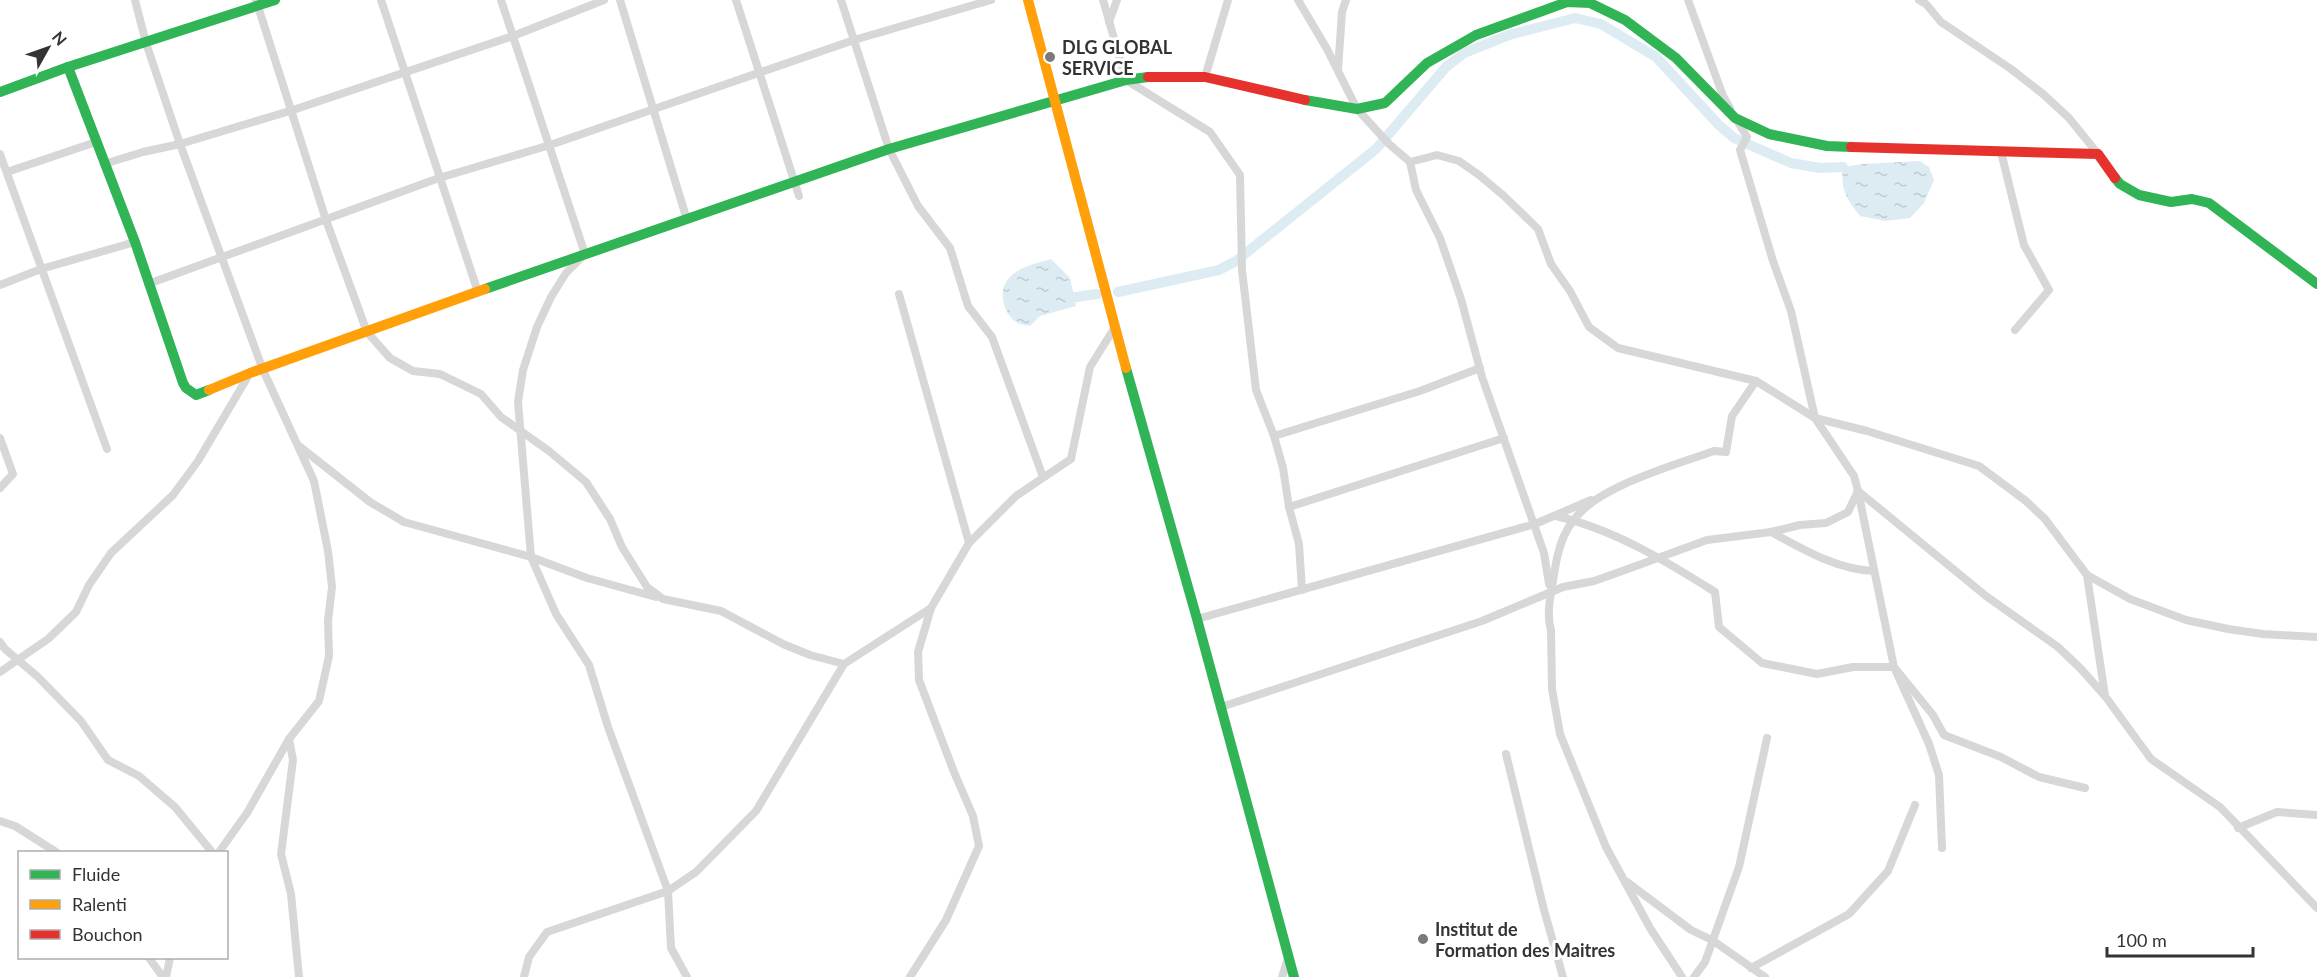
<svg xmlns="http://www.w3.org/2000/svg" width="2317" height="977" viewBox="0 0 2317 977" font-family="Lato,sans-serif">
<defs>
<pattern id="water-ripples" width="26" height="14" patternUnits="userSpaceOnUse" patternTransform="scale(1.5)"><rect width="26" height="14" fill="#ddebf3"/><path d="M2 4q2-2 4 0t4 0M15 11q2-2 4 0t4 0" fill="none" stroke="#becad1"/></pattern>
</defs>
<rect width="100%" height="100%" fill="#fff"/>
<g fill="url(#water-ripples)">
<path d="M1920 161 1929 167 1934 180 1924 203 1910 218 1885 221 1860 216C1847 199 1840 190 1843 167L1862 164Z"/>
<path d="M1051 259 1070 278 1076 306 1040 316 1030 326C1026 325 1019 324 1016 322 1003 313 998 291 1008 279 1018 267 1037 263 1051 259Z"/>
</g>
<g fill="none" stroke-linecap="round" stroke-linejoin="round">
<g stroke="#ddebf3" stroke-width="10">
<polyline points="1118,292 1219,270 1236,261 1376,149 1446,67 1464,53 1509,35 1575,18 1601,24 1656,57 1719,125 1734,138 1791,163 1820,168 1843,167"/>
<polyline points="1069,298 1097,294"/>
</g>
<g stroke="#d7d7d7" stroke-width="8">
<polyline points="135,0 146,43 180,144 263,370 314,481 328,551 332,587 328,621 329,656 319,701 289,739 247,813 219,852"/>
<polyline points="256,0 326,220 367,332 390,358 413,371 440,374 481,394 501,417 549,451 586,482 610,519 622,547 647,587 663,599 721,611 783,644 810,655 844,664"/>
<polyline points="381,0 478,292"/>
<polyline points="501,0 585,254 566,273 551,297 537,327 523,370 518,402 531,557 556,614 589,665 608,727 668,891 671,948 687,977"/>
<polyline points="620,0 687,220"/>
<polyline points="736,0 799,196"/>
<polyline points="841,0 889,149 918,206 950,248 968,306 992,337 1043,477"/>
<polyline points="1103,0 1126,80 1210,132 1240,175 1242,270 1256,390 1274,436 1283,468 1289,507 1299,544 1302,590"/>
<polyline points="1298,0 1327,49 1357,109 1389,144 1410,162 1437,155 1459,161 1479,175 1504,196 1538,229 1551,264 1570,291 1589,327 1618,348 1756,381 1815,418 1867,431 1979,466 2026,501 2045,519 2087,575 2130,599 2186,620 2228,629 2263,634 2317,637"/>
<polyline points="1688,0 1723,96 1730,108"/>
<polyline points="1919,0 1926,4 1941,22 2011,69 2043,94 2069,118 2098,154"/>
<polyline points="1109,22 1117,0"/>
<polyline points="1338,70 1342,12 1346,0"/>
<polyline points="1205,77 1228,0"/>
<polyline points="1736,119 1747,137 1740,150 1773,261 1791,311 1815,418 1854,476 1858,491 1986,596 2058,647 2081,669 2105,696"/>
<polyline points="2001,152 2024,245 2049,290 2015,330"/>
<polyline points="0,154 107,449"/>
<polyline points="1410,162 1416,190 1440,238 1461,299 1482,377 1544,553 1549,584"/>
<polyline points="104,164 143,152 180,144 293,110 513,36 604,0"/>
<polyline points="7,172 96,142"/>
<polyline points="148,284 439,178 550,145 854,40 991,0"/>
<polyline points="0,285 41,269 135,242"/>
<polyline points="899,294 969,543"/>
<polyline points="1274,436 1420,391 1480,368"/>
<polyline points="0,438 13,474 0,488"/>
<polyline points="299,446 370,502 404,522 531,557 587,578 656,597"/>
<polyline points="1858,491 1894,667 1929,744 1939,775 1942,848"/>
<polyline points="1289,507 1504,438"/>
<path d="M1556 516C1613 529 1666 561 1715 592L1719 627 1762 663 1817 674 1853 667H1894L1933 715 1944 735 2001 757 2039 777 2085 788"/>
<path d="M1771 532C1803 549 1837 570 1874 571"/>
<polyline points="2087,575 2105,696 2151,759 2220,807 2317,908"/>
<polyline points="1197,619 1535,524 1591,500"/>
<polyline points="0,642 5,649 38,677 81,721 108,760 139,776 175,807 212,852"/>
<polyline points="0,672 48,639 76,612 89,585 111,553 173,495 198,461 250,373"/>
<polyline points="1221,707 1482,621 1563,587 1594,581 1625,570 1707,540 1771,532 1800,525 1826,523 1848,512 1858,491"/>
<polyline points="289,739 293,760 281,854 291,894 299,977"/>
<polyline points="1506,754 1544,910 1563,977"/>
<polyline points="0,821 15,826 56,852"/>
<polyline points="2238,828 2277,812 2317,815"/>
<polyline points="1627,882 1691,930 1712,940 1765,977"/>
<polyline points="149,958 163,977"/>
<polyline points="1751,968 1849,914 1888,871 1915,805"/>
<polyline points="166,977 170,958"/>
<polyline points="524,977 529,957 547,932 668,891 696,872 756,811 844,664 931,608 969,543 1016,496 1071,459 1090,367 1115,327"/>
<polyline points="910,977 946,920 979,846 973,816 954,772 919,680 918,652 931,608"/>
<polyline points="1282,977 1288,958"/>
<path d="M1682 977 1650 928 1606 847 1560 734 1552 689 1551 630C1546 614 1551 592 1554 575 1557 554 1562 532 1577 516 1603 485 1675 465 1714 451L1726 452 1732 416 1756 381"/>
<polyline points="1694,977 1705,962 1739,867 1767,738"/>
</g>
<g stroke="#30b455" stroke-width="10">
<polyline points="68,67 135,242 183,383 186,388 196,395 209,390"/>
<polyline points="0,92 68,67 275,0"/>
<polyline points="1305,100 1357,109 1385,103 1427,63 1476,35 1567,2 1590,3 1625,20 1676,58 1735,118 1769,134 1827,146 1851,147"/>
<polyline points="2115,178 2120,184 2139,195 2171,202 2192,199 2209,203 2317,284"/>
<polyline points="485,289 889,149 1126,80 1148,77"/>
<polyline points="1126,368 1197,619 1294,977"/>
</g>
<g stroke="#ff9f0a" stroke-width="10">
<polyline points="1028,0 1126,368"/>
<polyline points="209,390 250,373 485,289"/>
</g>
<g stroke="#e5322d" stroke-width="10">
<polyline points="1148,77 1205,77 1305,100"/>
<polyline points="1851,147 2098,154 2115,178"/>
</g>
</g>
<g fill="#7a7a7a" stroke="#fff" stroke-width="2">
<circle cx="1050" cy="57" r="6"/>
<circle cx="1423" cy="939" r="6"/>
</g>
<g text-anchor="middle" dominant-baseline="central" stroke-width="6" stroke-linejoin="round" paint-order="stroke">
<g font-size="18" font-weight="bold" fill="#333" stroke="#fff" text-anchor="start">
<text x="1062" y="47">DLG GLOBAL<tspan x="1062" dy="21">SERVICE</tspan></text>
<text x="1435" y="929">Institut de<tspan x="1435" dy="21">Formation des Maitres</tspan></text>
</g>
</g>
<rect x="18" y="851" width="210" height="108" fill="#ffffff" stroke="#adadad" stroke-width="1.5"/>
<rect x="30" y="870" width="30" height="9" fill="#30b455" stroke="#adadad" stroke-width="1.5"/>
<text x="72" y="881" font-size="18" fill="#333333">Fluide</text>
<rect x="30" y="900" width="30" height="9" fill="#ff9f0a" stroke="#adadad" stroke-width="1.5"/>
<text x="72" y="911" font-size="18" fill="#333333">Ralenti</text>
<rect x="30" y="930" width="30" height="9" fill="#e5322d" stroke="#adadad" stroke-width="1.5"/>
<text x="72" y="941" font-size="18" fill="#333333">Bouchon</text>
<g transform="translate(48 48) rotate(50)" stroke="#ffffff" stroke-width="4.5" paint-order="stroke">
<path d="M0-4.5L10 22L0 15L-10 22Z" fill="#333333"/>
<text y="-9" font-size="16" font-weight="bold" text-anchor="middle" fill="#333333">N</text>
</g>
<path d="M2107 947v9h146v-9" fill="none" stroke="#333333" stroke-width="3"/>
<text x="2116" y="947" font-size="18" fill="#333333" stroke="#ffffff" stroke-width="4.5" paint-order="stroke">100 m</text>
</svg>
